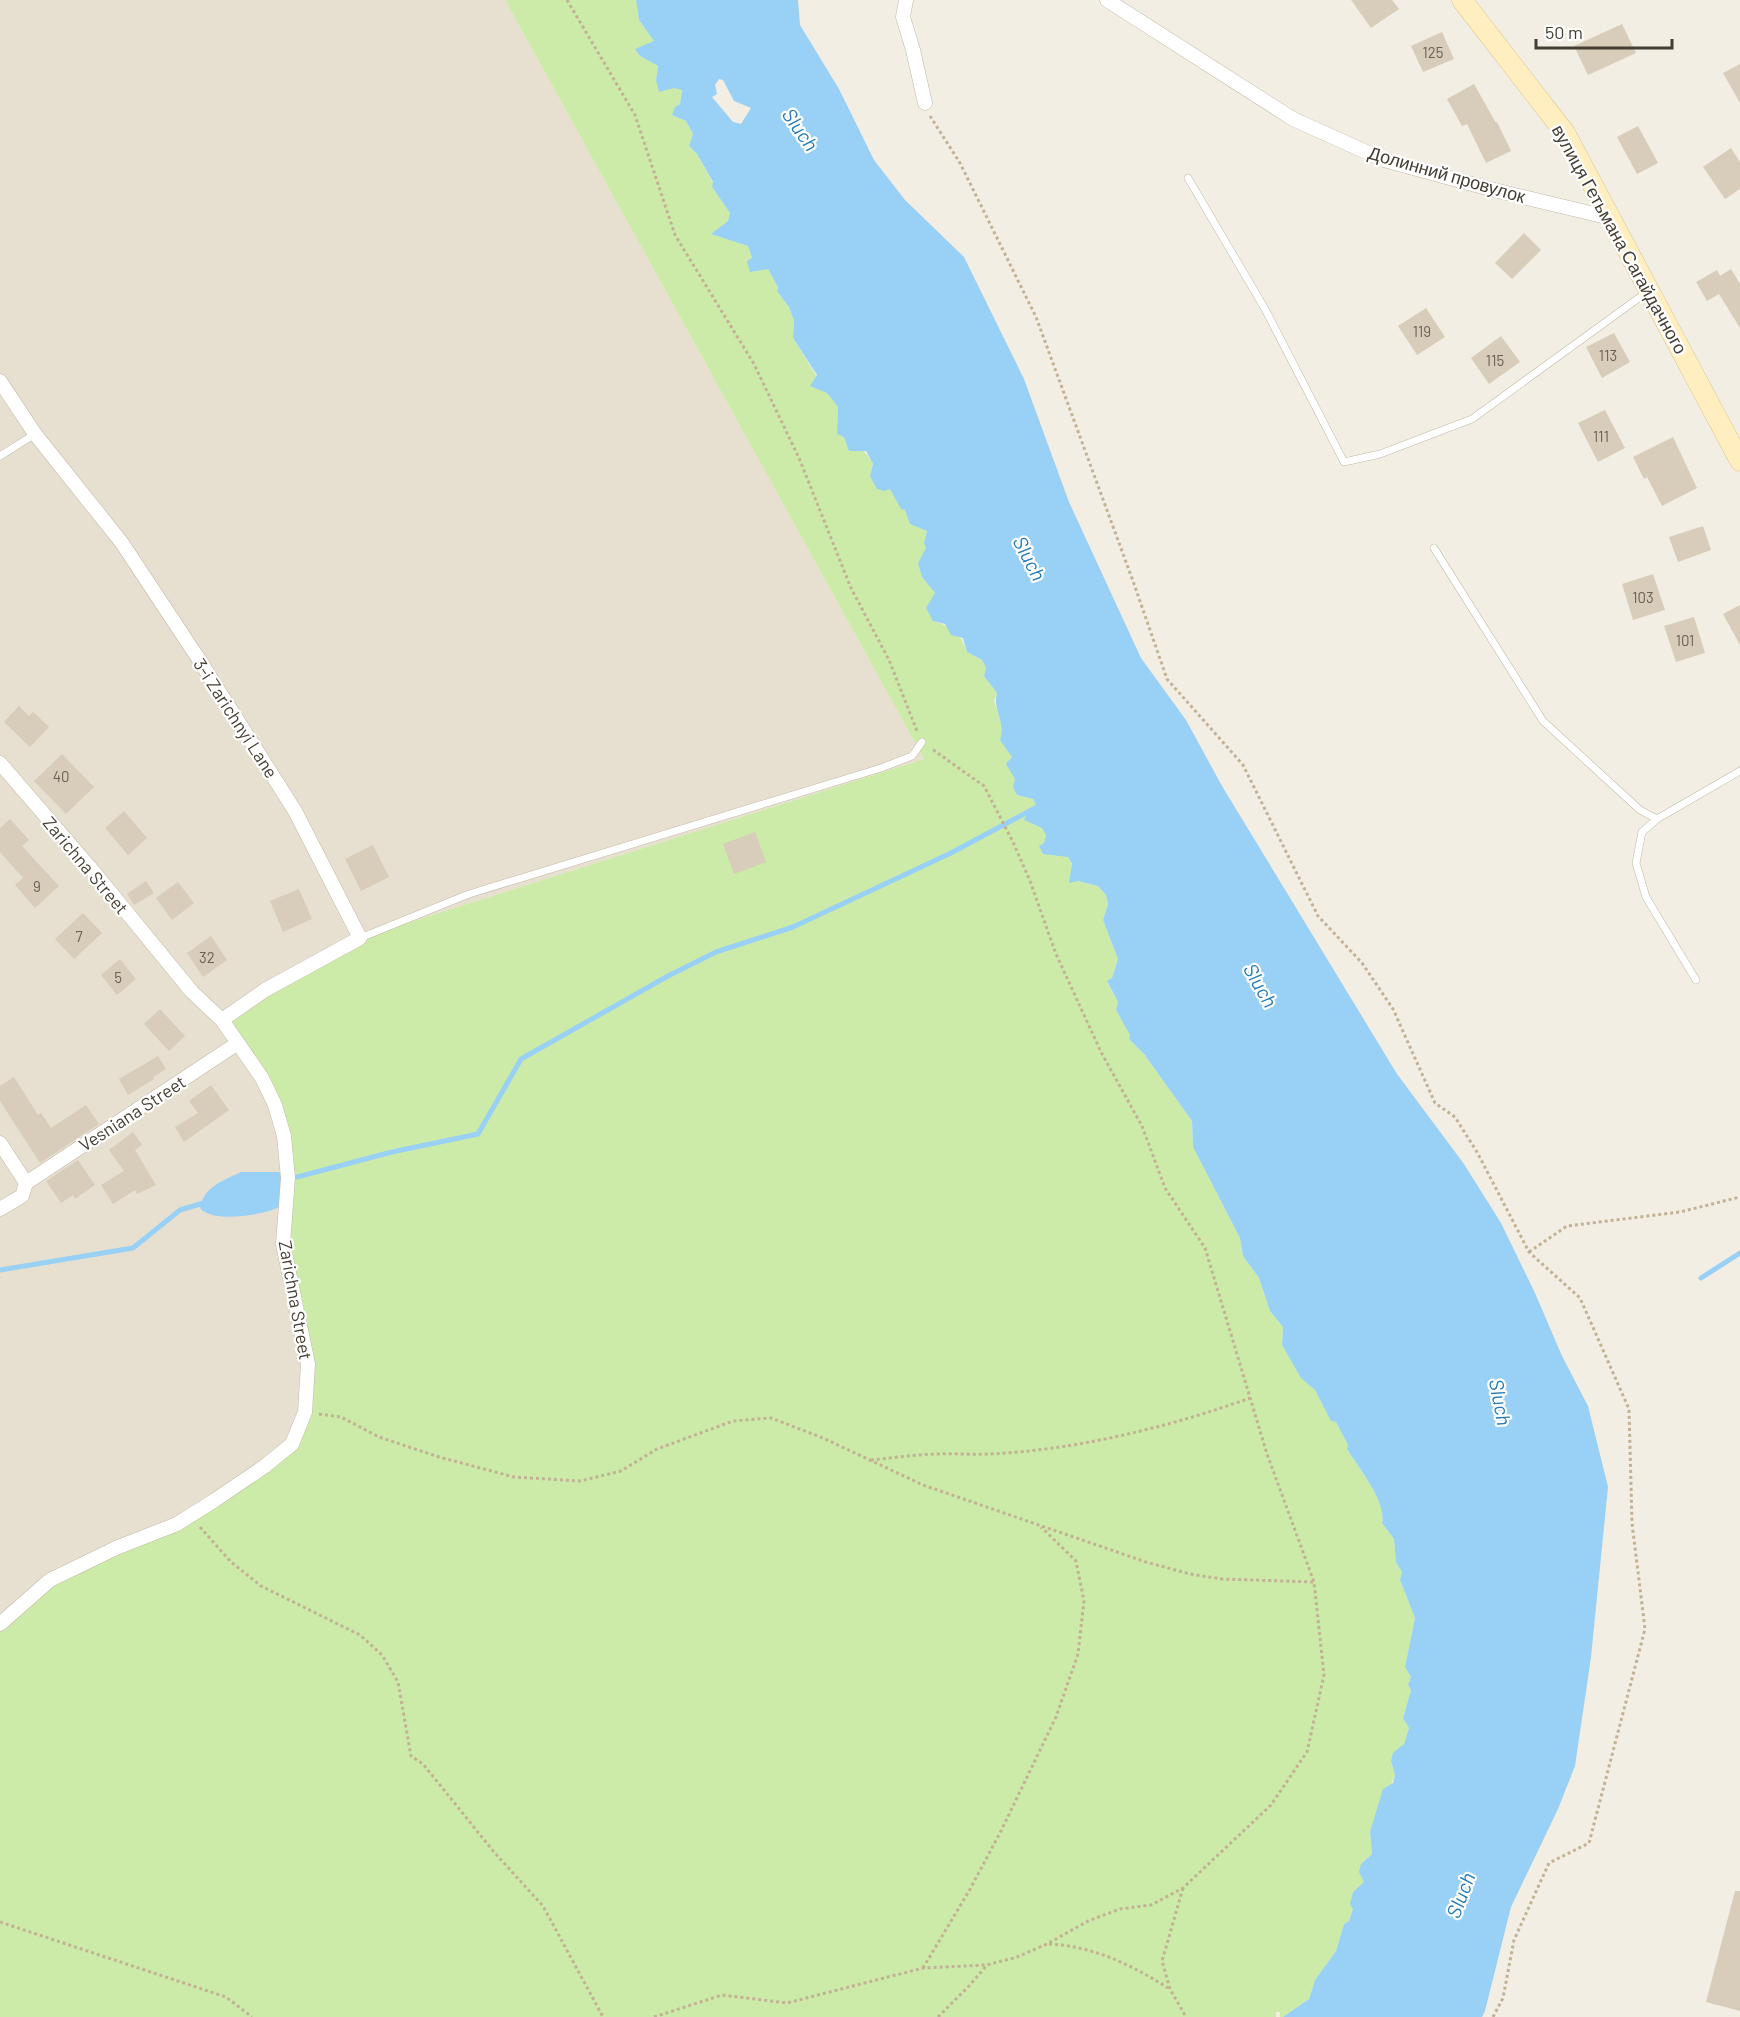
<svg xmlns="http://www.w3.org/2000/svg" width="1740" height="2017" viewBox="0 0 1740 2017" font-family="Barlow,sans-serif">
<rect width="100%" height="100%" fill="#f3eee3"/>
<polygon fill="#e7e0d0" points="0,0 505,0 924,759 360,938 275,1105 308,1364 292,1444 265,1466 0,1624"/>
<path fill="#cdeba8" d="M505 0H636L639 20 655 42 636 49 640 56 658 66 656 80 682 90 680 104 672 115 686 121 693 134 689 146 697 154 713 183 712 187 730 213 728 221 712 234 748 246 752 258 768 269 778 287 777 291 789 307 794 321 793 338 827 393 838 407 837 434C853 439 865 450 873 464L870 476 890 488 901 508 905 510 927 531 924 543 926 548 922 577 935 593 933 621C951 626 962 635 967 652L982 660 986 668 984 676 997 693 994 701 1013 757 1017 795 1033 799C1039 811 1039 824 1046 835L1044 843 1068 856 1078 881 1098 886 1106 895 1108 904 1103 920 1118 959 1112 978 1107 982 1118 1002 1116 1010 1131 1035 1129 1039 1144 1054 1192 1121 1193 1147 1240 1238 1243 1256 1259 1278 1270 1311 1283 1327 1282 1345 1301 1377 1315 1390 1331 1420 1336 1422 1348 1445 1347 1449C1358 1467 1387 1502 1382 1523L1394 1539 1396 1561 1402 1572 1400 1580 1415 1618 1405 1667 1411 1677 1408 1685 1411 1690 1403 1717 1409 1728 1404 1744 1391 1761 1395 1775 1370 1832 1372 1854 1361 1864 1364 1882 1349 1921 1344 1924 1336 1951 1315 1980 1309 1999 1283 2017H1280V2012H1276V2017H0V1624L50 1580 177 1524 292 1444 308 1364 283 1244 288 1178 275 1105 222 1020 360 938 924 759Z"/>
<g fill="#99d0f5" fill-rule="evenodd">
<path d="M636 0H798L800 25 839 89 874 160 905 200 964 257 1024 379 1069 502 1141 658 1186 720 1222 786 1397 1074 1464 1164 1501 1223 1535 1293 1562 1356 1588 1406 1608 1487 1591 1657 1575 1766 1558 1809 1511 1907 1485 2011 1482 2017H1283L1309 1999 1315 1980 1336 1951 1344 1924 1349 1921 1353 1909 1350 1904 1353 1892 1364 1882 1359 1872 1361 1864 1372 1854 1370 1832 1383 1789 1393 1783 1395 1775 1391 1761 1393 1753 1404 1744 1409 1728 1403 1718 1411 1690 1408 1685 1411 1677 1405 1667 1415 1618 1400 1580 1402 1572 1396 1562 1394 1539 1382 1523C1387 1502 1358 1467 1347 1449L1348 1445 1336 1422 1331 1421 1315 1390 1301 1378 1282 1345 1283 1327 1270 1311 1259 1278 1243 1256 1240 1238 1193 1147 1192 1121 1144 1054 1129 1039 1130 1035 1116 1010 1118 1002 1107 981 1112 978 1118 959 1103 920 1108 904 1106 895 1098 886 1078 881 1069 883 1072 864 1068 857 1043 854 1039 846 1044 843 1046 835 1042 828 1024 820 1027 813 1037 807 1033 799 1017 795 1013 787 1015 779 1006 764 1012 757 1000 740C1006 720 992 710 997 693L984 676 986 668 982 660 967 652 963 638 951 635 945 624 933 621 926 608 935 593 922 577 918 563 926 548 924 543 927 531 910 524 905 510 901 509 890 489 885 491 877 489 870 476 873 464 866 451H849L844 437 837 434 838 407 827 393 810 386 817 375 793 338 794 321 789 307 777 291 778 287 768 269 750 272 747 261 752 258 748 246 711 234 728 221 730 213 712 187 713 182 697 154 689 146 693 134 686 121 672 115 675 107 680 104 682 90 674 88 659 92 656 80 658 66 640 56 635 49 654 41 639 20ZM719 79 723 80 734 101 751 108 741 124 733 122 712 97 717 94 715 85Z"/>
<path d="M241 1172H279L283 1175 281 1206C266 1215 212 1224 200 1208 204 1186 223 1181 241 1172Z"/>
</g>
<g fill="none" stroke-linecap="round" stroke-linejoin="round">
<g stroke="#99d0f5" stroke-width="5">
<polyline points="297,1177 392,1152 478,1134 521,1059 668,976 716,952 793,927 951,853 1037,807"/>
<polyline points="0,1270 133,1248 180,1210 207,1202"/>
<polyline points="1701,1278 1740,1253"/>
</g>
</g>
<g fill="#d8ccba">
<polygon points="1351,0 1392,0 1399,9 1371,28"/>
<polygon points="1622,24 1636,53 1588,75 1574,46"/>
<polygon points="1442,32 1454,59 1423,72 1411,46"/>
<polygon points="1740,64 1740,103 1723,73"/>
<polygon points="1474,84 1496,123 1497,122 1511,151 1486,163 1467,124 1462,126 1447,99"/>
<polygon points="1638,126 1658,163 1637,174 1617,137"/>
<polygon points="1731,148 1740,162 1740,189 1725,199 1703,167"/>
<polygon points="1524,233 1541,250 1512,279 1495,263"/>
<polygon points="1731,269 1740,284 1740,328 1719,294 1707,301 1696,282 1717,270 1720,276"/>
<polygon points="1426,308 1445,337 1417,355 1398,326"/>
<polygon points="1614,333 1630,362 1602,378 1586,347"/>
<polygon points="1501,336 1520,362 1489,384 1471,358"/>
<polygon points="1605,410 1625,448 1598,462 1578,423"/>
<polygon points="1673,437 1697,488 1662,506 1647,477 1644,479 1633,457"/>
<polygon points="1703,526 1711,550 1678,562 1669,537"/>
<polygon points="1653,574 1665,610 1633,620 1622,584"/>
<polygon points="1740,605 1740,645 1723,614"/>
<polygon points="1694,617 1705,653 1676,662 1664,626"/>
<polygon points="19,706 29,716 33,712 49,727 30,747 4,722"/>
<polygon points="62,754 94,787 66,814 34,781"/>
<polygon points="124,811 147,838 128,855 105,828"/>
<polygon points="10,819 29,840 22,846 59,886 35,908 15,885 23,878 0,852 0,828"/>
<polygon points="755,832 766,862 734,874 723,844"/>
<polygon points="373,845 389,877 361,891 345,859"/>
<polygon points="146,881 154,893 134,905 127,894"/>
<polygon points="178,882 194,903 172,920 156,898"/>
<polygon points="299,889 312,919 283,932 270,901"/>
<polygon points="83,913 102,933 74,959 55,939"/>
<polygon points="211,936 227,960 203,977 187,953"/>
<polygon points="120,959 136,979 117,995 101,975"/>
<polygon points="160,1009 185,1036 169,1051 144,1024"/>
<polygon points="158,1056 166,1069 153,1077 154,1079 128,1095 119,1079"/>
<polygon points="14,1077 38,1115 41,1113 51,1128 86,1105 99,1124 40,1163 0,1101 0,1086"/>
<polygon points="211,1085 229,1110 184,1142 175,1127 198,1113 189,1101"/>
<polygon points="133,1132 142,1145 135,1150 156,1185 137,1194 135,1190 113,1204 101,1185 124,1171 109,1150"/>
<polygon points="78,1160 95,1185 75,1199 73,1195 61,1203 46,1181"/>
<polygon points="1735,1891 1740,1891 1740,2011 1706,2002"/>
</g>
<g fill="none" stroke-linecap="round" stroke-linejoin="round">
<defs>
<g id="service">
<polyline points="1188,178 1265,309 1344,462 1380,454 1472,419 1647,292"/>
<polyline points="0,456 35,434"/>
<polyline points="1434,548 1543,721 1640,810 1657,819 1740,771"/>
<polyline points="1657,819 1642,832 1636,863 1646,897 1696,980"/>
<polyline points="360,938 469,894 881,768 912,756 922,742"/>
</g>
<g id="minor">
<polyline points="906,0 903,17 913,50 925,103"/>
<polyline points="1107,0 1293,119 1384,160 1494,190 1611,218"/>
<polyline points="0,381 35,434 122,543 198,658 295,811 360,938 265,990 222,1020"/>
<polyline points="0,763 93,871 192,992 222,1020 262,1078 275,1105 284,1136 288,1178 283,1244 308,1364 305,1412 292,1444 265,1466 215,1500 177,1524 116,1548 50,1580 0,1624"/>
<polyline points="0,1143 26,1183 22,1196 0,1209"/>
<polyline points="26,1183 238,1043"/>
</g>
<polyline id="secondary" points="1462,0 1565,133 1740,461"/>
</defs>
<use href="#service" stroke="#c2b8a8" stroke-width="8"/>
<use href="#minor" stroke="#c2b8a8" stroke-width="15"/>
<use href="#secondary" stroke="#dac591" stroke-width="21"/>
<g stroke="#c2b195" stroke-width="3" stroke-dasharray="3 3" stroke-linecap="butt">
<polyline points="567,0 635,115 675,235 754,364 799,458 851,588 889,660 917,731"/>
<polyline points="930,116 960,163 1036,317 1133,581 1167,679 1243,765 1318,916 1362,963 1393,1009 1435,1103 1455,1117 1477,1152 1529,1252 1580,1298 1629,1409 1632,1523 1645,1629 1589,1843 1549,1863 1514,1940 1503,1998 1493,2017"/>
<polyline points="1529,1252 1567,1226 1680,1212 1740,1197"/>
<polyline points="319,1414 341,1417 379,1437 439,1457 514,1477 580,1481 621,1471 657,1449 733,1421 771,1418 823,1438 923,1485 1146,1562 1190,1574 1222,1579 1314,1582"/>
<path d="M871 1460C893 1458 917 1454 939 1454 956 1453 973 1455 990 1454 1075 1450 1170 1427 1250 1398"/>
<polyline points="200,1527 231,1562 261,1586 360,1635 382,1655 398,1682 411,1756 423,1764 494,1852 543,1906 603,2017"/>
<polyline points="1183,1888 1162,1961 1170,1989 1186,2017"/>
<polyline points="0,1922 226,1997 252,2017"/>
<path d="M1049 1944C1093 1946 1132 1965 1168 1988"/>
<polyline points="923,1968 969,1891 1000,1833 1056,1717 1078,1654 1084,1601 1076,1561 1041,1527"/>
<polyline points="654,2017 722,1995 787,2003 923,1968 987,1965 1017,1957 1047,1944 1088,1921 1120,1909 1151,1905 1183,1888 1271,1805 1307,1752 1324,1675 1314,1582 1267,1454 1205,1248 1165,1188 1142,1126 1101,1052 1056,954 1030,881 1012,840 984,786 932,749"/>
<polyline points="938,2017 969,1986 987,1965"/>
</g>
<use href="#service" stroke="#fff" stroke-width="7"/>
<use href="#minor" stroke="#fff" stroke-width="14"/>
<use href="#secondary" stroke="#ffefc0" stroke-width="20"/>
</g>
<g text-anchor="middle" dominant-baseline="central" stroke-width="4.5" stroke-linejoin="round" paint-order="stroke">
<g font-size="15" fill="#6a6255">
<text x="1433" y="52">125</text>
<text x="1422" y="331">119</text>
<text x="1608" y="355">113</text>
<text x="1495" y="360">115</text>
<text x="1601" y="436">111</text>
<text x="1643" y="597">103</text>
<text x="1685" y="640">101</text>
<text x="61" y="776">40</text>
<text x="37" y="886">9</text>
<text x="79" y="936">7</text>
<text x="207" y="957">32</text>
<text x="118" y="977">5</text>
</g>
<g font-size="18" fill="#453e33" stroke="#fff">
<text transform="translate(1447 174) rotate(16)">Долинний провулок</text>
<text transform="translate(1620 239) rotate(61)">вулиця Гетьмана Сагайдачного</text>
<text transform="translate(236 718) rotate(57)">3-i Zarichnyi Lane</text>
<text transform="translate(86 865) rotate(50)">Zarichna Street</text>
<text transform="translate(132 1113) rotate(-33)">Vesniana Street</text>
<text transform="translate(296 1300) rotate(80)">Zarichna Street</text>
</g>
<g font-size="20" font-style="italic" fill="#257bb8" stroke="#fff">
<text transform="translate(801 129) rotate(55)">Sluch</text>
<text transform="translate(1030 558) rotate(62)">Sluch</text>
<text transform="translate(1261 985) rotate(60)">Sluch</text>
<text transform="translate(1501 1402) rotate(79)">Sluch</text>
<text transform="translate(1460 1895) rotate(-69)">Sluch</text>
</g>
</g>
<path d="M1536 39v9h136v-9" fill="none" stroke="#453e33" stroke-width="3"/>
<text x="1545" y="39" font-size="18" fill="#453e33" stroke="#ffffff" stroke-width="4.5" paint-order="stroke">50 m</text>
</svg>
